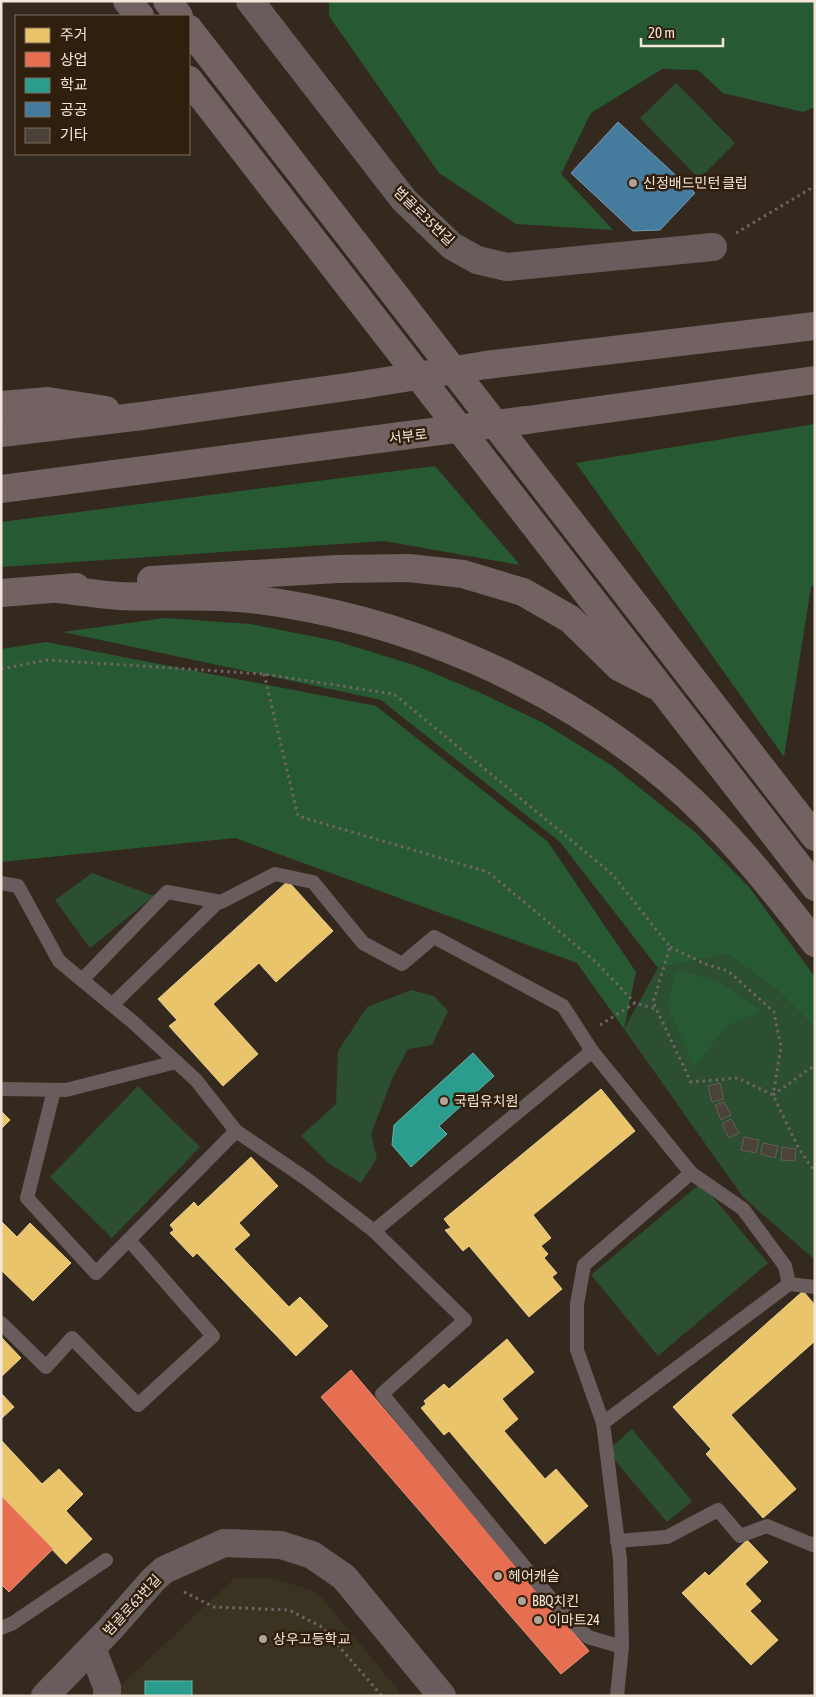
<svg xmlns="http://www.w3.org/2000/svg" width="816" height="1697" viewBox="0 0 816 1697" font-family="'Asap Condensed','Noto Sans KR',sans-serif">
<rect width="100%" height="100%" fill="#34291f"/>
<polygon fill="#3a3322" points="235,1578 271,1578 317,1592 403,1696 120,1696 120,1686"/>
<g fill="#2c4e31">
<polygon points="676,83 735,143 699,179 640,118"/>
<polygon points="92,873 154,896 90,948 55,900"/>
<polygon points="727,954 776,989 815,1028 815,1260 743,1197 624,1029 658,968"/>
<polygon points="411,990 434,996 448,1011 432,1045 408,1049 393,1077 371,1134 377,1158 361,1183 328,1163 301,1136 336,1104 338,1051 367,1007"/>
<polygon points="138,1086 200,1147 112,1238 50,1177"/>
<polygon points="701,1183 768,1263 658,1356 591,1275"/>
<polygon points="632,1429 692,1501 667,1522 607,1451"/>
</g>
<g fill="#275a32">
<polygon points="329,1 815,1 815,107 803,112 723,93 698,70 662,69 591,113 561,174 613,230 516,224 439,173 329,16"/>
<polygon points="815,424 815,584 811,587 784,757 576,463"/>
<polygon points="435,466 520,565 384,541 1,567 1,522"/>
<polygon points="165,618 250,624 336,641 414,665 481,693 545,724 611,765 696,833 749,887 815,977 815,1028 776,989 727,954 658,968 560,842 381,700 63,632"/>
<polygon points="46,642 376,706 548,842 636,972 624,1029 577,963 235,838 1,862 1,649"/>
<polygon points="676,969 721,983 762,1011 726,1026 694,1068 668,1006"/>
</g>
<g fill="#e9c46a" stroke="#ecce8c">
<polygon points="288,881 333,931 276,982 259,963 213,1004 258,1054 223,1086 169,1026 177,1020 158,999"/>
<polygon points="601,1089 635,1131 533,1215 551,1238 541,1246 548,1254 544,1258 557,1273 552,1277 562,1289 529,1317 469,1246 463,1251 445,1230 451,1228 444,1219"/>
<polygon points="1,1111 10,1120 1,1129"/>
<polygon points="251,1157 278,1186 239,1223 250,1235 234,1249 289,1307 300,1297 328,1326 296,1356 197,1253 193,1257 170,1233 174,1230 170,1225 194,1202 198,1207"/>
<polygon points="1,1221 17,1237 30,1223 71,1263 33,1301 1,1270"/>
<polygon points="803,1291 815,1305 815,1341 731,1415 796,1489 763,1518 706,1454 711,1449 673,1407"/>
<polygon points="1,1337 21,1358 1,1377"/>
<polygon points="507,1339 534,1372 502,1399 518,1419 504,1431 545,1479 556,1469 588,1506 545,1544 449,1431 444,1435 421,1408 426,1404 424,1401 444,1384 449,1389"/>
<polygon points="1,1393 14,1407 1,1419"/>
<polygon points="1,1440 42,1484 59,1469 83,1494 66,1511 92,1539 66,1564 1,1496"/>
<polygon points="747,1540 768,1562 745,1584 761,1601 750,1611 778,1640 751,1665 682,1593 705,1572 709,1576"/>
</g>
<g fill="#e76f51" stroke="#ea927a">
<polygon points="351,1370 589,1651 561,1674 321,1397"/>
<polygon points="1,1496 53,1549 9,1592 1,1584"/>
</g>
<g fill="#2a9d8f" stroke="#66b3a6">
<polygon points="473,1053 494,1076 439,1126 447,1134 411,1167 392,1145 394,1125"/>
<rect x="145" y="1681" width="47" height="15"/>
</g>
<polygon fill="#457b9d" stroke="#799baf" points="618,122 695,193 660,230 633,231 571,173"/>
<g fill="#4b4239" stroke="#665d54">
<polygon points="720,1083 724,1099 712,1102 708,1086"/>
<polygon points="724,1102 731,1115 721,1120 715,1105"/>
<polygon points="731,1119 739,1133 729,1138 722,1124"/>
<polygon points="744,1137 759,1140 756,1153 741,1150"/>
<polygon points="763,1143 778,1146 775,1158 760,1154"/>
<polygon points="782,1147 796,1149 795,1161 781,1160"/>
</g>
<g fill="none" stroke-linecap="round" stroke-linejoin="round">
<g stroke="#706563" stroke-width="3" stroke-dasharray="2.5 4" stroke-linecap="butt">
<polyline points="736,233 815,186"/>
<polyline points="1,669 47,660 264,674 394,694 612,874 670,947 653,1002 691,1082 738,1078 773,1095 799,1149 815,1172"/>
<polyline points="264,674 298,816 488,872 596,962 635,1003"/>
<polyline points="670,947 705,964 728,971 774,1012 781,1047 773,1095"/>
<polyline points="600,1025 635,1003 656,1009"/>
<polyline points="773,1095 815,1065"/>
<polyline points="184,1592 214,1607 289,1610 322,1627 382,1696"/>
</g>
<g stroke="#685d5c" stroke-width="14">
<polyline points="1,883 18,886 59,961 134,1023 196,1080 236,1131 308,1180 374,1231 465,1320 382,1394 556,1605 588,1637 622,1647 617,1696"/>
<polyline points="82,980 167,892 221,902 275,874 313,882 363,943 402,964 434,937 563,1006 592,1051 374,1231"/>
<polyline points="112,1005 218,902"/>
<polyline points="592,1051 691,1173 743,1209 785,1266 789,1284"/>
<polyline points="1,1089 66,1090 176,1062"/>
<polyline points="54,1090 27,1198 96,1273 236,1131"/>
<polyline points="1,1323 46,1367 72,1338 138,1405 213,1336 129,1240"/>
<polyline points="603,1423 577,1350 577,1304 584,1265 691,1173"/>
<polyline points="617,1541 667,1537 718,1510 740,1536 767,1526 813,1545 815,1543"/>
<polyline points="1,1628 13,1623 106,1560"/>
<polyline points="622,1647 620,1559 603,1423 789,1284 815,1287"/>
</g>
<g stroke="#685d5c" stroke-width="28">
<polyline points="250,1 404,200 452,246 477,260 507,267 713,247"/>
<polyline points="92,1648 107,1687 107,1696"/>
<polyline points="45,1696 111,1628 153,1580 164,1570 224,1543 281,1545 312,1555 344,1577 442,1696"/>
</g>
<g stroke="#726262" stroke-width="28">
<polyline points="127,1 140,16"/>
<polyline points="167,1 179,16"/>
<polyline points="189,29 815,837"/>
<polyline points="189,80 815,887"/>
<polyline points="486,365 815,326"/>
<polyline points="1,405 48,401 106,410"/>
<polyline points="527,420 815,380"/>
<polyline points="1,433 142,416 361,385"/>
<polyline points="1,489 401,436"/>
<polyline points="151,580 337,569 409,568 463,574 523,592 570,619 619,667 654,685"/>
<path d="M58 589C78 591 99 595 119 596 163 598 208 594 251 599 402 617 553 682 669 780 725 828 770 885 815 943"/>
<polyline points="1,593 76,587"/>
</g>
<g stroke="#726262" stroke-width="28">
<polyline points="361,385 486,365"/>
<polyline points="401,436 527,420"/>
</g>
</g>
<g fill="#b0a399" stroke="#311f0d" stroke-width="2">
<circle cx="633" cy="183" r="5"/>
<circle cx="444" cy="1101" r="5"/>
<circle cx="498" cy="1576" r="5"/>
<circle cx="522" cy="1601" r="5"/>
<circle cx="538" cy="1620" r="5"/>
<circle cx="263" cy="1639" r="5"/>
</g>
<g text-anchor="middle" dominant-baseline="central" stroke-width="5" stroke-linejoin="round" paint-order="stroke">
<g font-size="14" fill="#f2e5da" stroke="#311f0d" text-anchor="start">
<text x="643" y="183">신정배드민턴 클럽</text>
<text x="454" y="1101">국립유치원</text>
<text x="508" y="1576">헤어캐슬</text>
<text x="532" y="1601">BBQ치킨</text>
<text x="548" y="1620">이마트24</text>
<text x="273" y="1639">상우고등학교</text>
</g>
<g font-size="14" fill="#f2e5da" stroke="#311f0d">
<text transform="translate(424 216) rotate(44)">범골로35번길</text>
<text transform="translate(408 436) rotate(-7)">서부로</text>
<text transform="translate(132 1605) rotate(-47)">범골로63번길</text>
</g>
</g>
<rect width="816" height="1697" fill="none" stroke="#f2e5da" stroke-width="5"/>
<rect x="15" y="15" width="175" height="140" fill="#311f0d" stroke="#7e6e5f"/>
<rect x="25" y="28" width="25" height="15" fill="#e9c46a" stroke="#7e6e5f"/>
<text x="60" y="40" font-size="15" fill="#f2e5da">주거</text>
<rect x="25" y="52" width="25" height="15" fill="#e76f51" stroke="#7e6e5f"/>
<text x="60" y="65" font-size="15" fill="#f2e5da">상업</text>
<rect x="25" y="78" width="25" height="15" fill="#2a9d8f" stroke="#7e6e5f"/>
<text x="60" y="90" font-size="15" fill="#f2e5da">학교</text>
<rect x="25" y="102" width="25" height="15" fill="#457b9d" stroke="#7e6e5f"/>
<text x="60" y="115" font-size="15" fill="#f2e5da">공공</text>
<rect x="25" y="128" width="25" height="15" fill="#4b4239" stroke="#7e6e5f"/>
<text x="60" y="140" font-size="15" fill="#f2e5da">기타</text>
<path d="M641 38v8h82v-8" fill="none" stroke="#f2e5da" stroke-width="2.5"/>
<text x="648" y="38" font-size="15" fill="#f2e5da" stroke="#311f0d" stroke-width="4" paint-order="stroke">20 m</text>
</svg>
